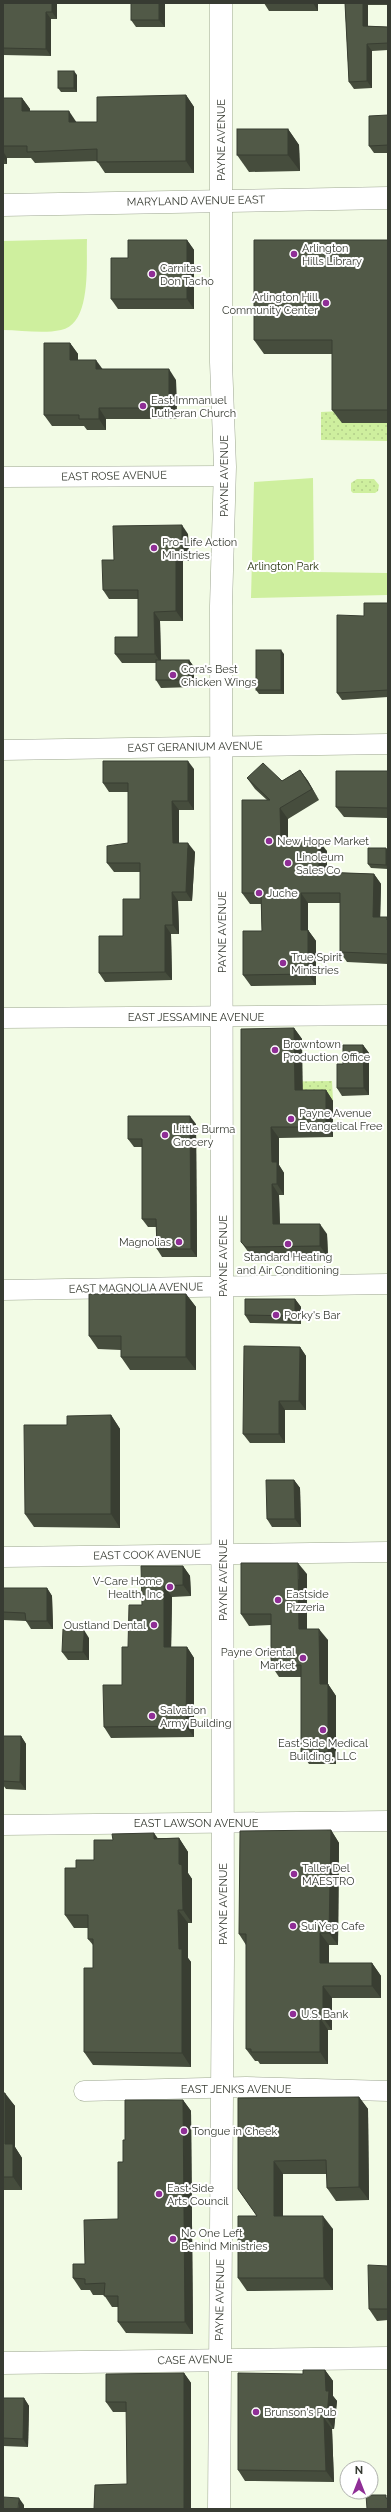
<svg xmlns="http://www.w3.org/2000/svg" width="391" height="2512" viewBox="0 0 391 2512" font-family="Raleway,sans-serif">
<defs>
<pattern id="grass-dots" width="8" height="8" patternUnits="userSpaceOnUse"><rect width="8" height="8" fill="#ceef9e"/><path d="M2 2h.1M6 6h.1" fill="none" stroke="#b2ce89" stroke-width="1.8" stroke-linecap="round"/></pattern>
</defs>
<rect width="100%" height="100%" fill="#f2fbe5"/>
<g fill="url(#grass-dots)">
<polygon points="342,411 388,423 388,441 321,440 321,412"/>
<polygon points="357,479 374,479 379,485 378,491 375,493 353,493 351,491 351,483"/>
<polygon points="332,1081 333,1101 249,1101 249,1082"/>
</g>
<g fill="#ceef9e">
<path d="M87 239C86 263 92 324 61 330 43 334 21 330 3 330V241Z"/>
<polygon points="313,478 314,572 388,573 388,595 251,598 254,482"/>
</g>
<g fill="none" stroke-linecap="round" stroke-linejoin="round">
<defs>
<g id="minor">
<polyline points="3,477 225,476"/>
<polyline points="3,750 388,744"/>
<polyline points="3,1018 388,1015"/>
<polyline points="3,1290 388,1284"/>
<polyline points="3,1557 388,1552"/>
<polyline points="3,1825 388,1821"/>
<polyline points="84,2091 246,2087 388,2091"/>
</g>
<g id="tertiary">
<polyline points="3,2363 388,2358"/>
<polyline points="219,2509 223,1957 221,606 225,467 221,362 221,3"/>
</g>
<polyline id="secondary" points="3,205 388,198"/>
</defs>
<use href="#minor" stroke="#9ea792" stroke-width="21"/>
<use href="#tertiary" stroke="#9ea792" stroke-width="23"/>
<use href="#secondary" stroke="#9ea792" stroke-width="23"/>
<use href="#minor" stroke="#fff" stroke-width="20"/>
<use href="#tertiary" stroke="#fff" stroke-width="22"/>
<use href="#secondary" stroke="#fff" stroke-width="22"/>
</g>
<g fill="#464d3d">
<polygon points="3,3 57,3 57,19 51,19 51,56 3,55"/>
<polygon points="131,3 165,3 165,27 136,27 131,20"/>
<polygon points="264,3 318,3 318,11 269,11"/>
<polygon points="345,3 388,3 388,5 368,5 368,26 388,27 388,50 372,51 372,88 354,89 349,82"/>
<polygon points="77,75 77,92 61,92 58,88"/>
<polygon points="186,95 194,107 194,173 105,173 97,161 35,163 31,158 7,158 7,164 3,164 3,98 22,98 30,109 30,111 76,122 97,122"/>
<polygon points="388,115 388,153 374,153 369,146"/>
<polygon points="288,129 299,145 300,171 249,172 237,155"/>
<polygon points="187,240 194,250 194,309 118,309 111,299 128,258"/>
<polygon points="388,240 388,423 342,423 332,410 332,354 264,354 254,340"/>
<polygon points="70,343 78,354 78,360 102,369 176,380 177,419 106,419 106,430 87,430 84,426 52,426 44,415"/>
<polygon points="188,534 189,561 183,561 183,621 160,621 161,660 189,660 194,667 194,687 161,688 156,680 156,663 122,663 115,654 138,637 138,599 109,599 103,590 114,560"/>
<polygon points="388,603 388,697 342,700 337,693 364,616"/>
<polygon points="284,654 284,694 259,694 256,690"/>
<polygon points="194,769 194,810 179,810 179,843 195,852 192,901 178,901 179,934 171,934 172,980 105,982 99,973 123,936 140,899 140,872 114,872 107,863 128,843 128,792 109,792 103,783"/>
<polygon points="300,770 308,781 319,800 288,819 288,841 327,851 327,872 374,874 381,884 380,917 387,917 388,918 388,964 347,962 340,952 340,903 308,903 308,930 316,941 316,985 251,986 243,975 262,931 261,904 250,904 242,893 267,800 255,789 247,778 282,781"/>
<polygon points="388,771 388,818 344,817 336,807"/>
<polygon points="386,848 388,851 388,869 371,868 368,864"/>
<polygon points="294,1028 302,1039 302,1090 326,1090 333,1101 333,1137 279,1138 279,1165 284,1173 284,1195 279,1195 280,1224 327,1234 328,1257 254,1258 249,1253 241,1242"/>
<polygon points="363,1045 369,1053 369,1095 342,1096 337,1088 343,1064"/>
<polygon points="196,1124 197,1257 162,1257 157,1249 156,1227 148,1227 142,1219 142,1147 134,1147 128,1139"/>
<polygon points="186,1294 196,1307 196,1370 130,1370 121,1357 121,1350 98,1349 89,1336"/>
<polygon points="295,1299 301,1307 301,1324 250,1323 245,1315"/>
<polygon points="300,1347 306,1356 306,1410 285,1410 285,1443 250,1443 243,1434"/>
<polygon points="111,1415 120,1429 120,1528 34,1527 25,1514 67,1425"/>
<polygon points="294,1480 300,1488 301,1527 272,1527 267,1519"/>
<polygon points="183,1566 190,1576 191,1596 172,1597 171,1647 187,1647 194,1658 194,1737 111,1738 104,1727 122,1685 128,1647 142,1605"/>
<polygon points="307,1574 307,1629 328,1640 328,1684 336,1696 336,1764 309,1764 301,1752 301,1677 279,1677 271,1665 271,1625 249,1626 241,1614"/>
<polygon points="3,1588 47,1588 52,1596 53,1629 31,1629 26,1621 3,1620"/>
<polygon points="89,1638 89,1660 68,1660 62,1652"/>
<polygon points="3,1736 21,1736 26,1744 26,1790 6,1789 3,1785"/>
<polygon points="331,1830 339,1843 338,1945 329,1945 329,1963 372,1963 381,1976 381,1998 332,1998 332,2030 328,2030 328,2064 260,2064 258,2061 255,2061 246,2049 246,1945 239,1934"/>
<polygon points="158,1838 179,1838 188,1852 188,1873 192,1879 192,1923 188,1923 188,1958 191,1962 191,2067 93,2065 84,2052 93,1968 93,1945 88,1939 88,1928 74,1928 65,1915 76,1868 94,1860"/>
<polygon points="3,2093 15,2106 15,2147 22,2158 22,2190 3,2190"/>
<polygon points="359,2097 368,2109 369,2200 336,2201 327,2188 327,2174 283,2174 283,2216 333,2229 333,2290 247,2291 238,2278 257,2216 238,2189"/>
<polygon points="183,2100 191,2111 193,2334 126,2333 118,2322 118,2307 112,2307 104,2295 93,2295 90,2290 81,2290 73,2278 85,2264 118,2219 123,2162 125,2140"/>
<polygon points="388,2266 388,2320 377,2321 369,2309"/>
<polygon points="325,2370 333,2381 333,2396 337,2401 334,2429 332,2429 334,2482 245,2481 238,2470 303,2374"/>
<polygon points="184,2373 191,2383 191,2509 94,2509 127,2484 127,2412 113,2412 106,2402"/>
<polygon points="3,2398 24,2398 29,2406 28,2447 3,2446"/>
</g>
<g fill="#393e32">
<polygon points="52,3 57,3 57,19 52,12"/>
<polygon points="159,3 165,3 165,27 159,20"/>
<polygon points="313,3 318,3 318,11"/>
<polygon points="363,3 367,3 368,5 368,33 363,26"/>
<polygon points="46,12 51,19 51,56 46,49"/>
<polygon points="367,44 372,51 372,88 367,81"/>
<polygon points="74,71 77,75 77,92 74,88"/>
<polygon points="186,95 194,107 194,173 186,161"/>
<polygon points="22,98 30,109 30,123 22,111"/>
<polygon points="69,111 77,123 69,122"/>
<polygon points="288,129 299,145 300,171 288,155"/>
<polygon points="3,151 7,158 7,164 3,157"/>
<polygon points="187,240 194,250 194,309 187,299"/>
<polygon points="70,343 78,354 78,371 70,360"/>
<polygon points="96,360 104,371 96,369"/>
<polygon points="169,369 176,380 177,419 169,408"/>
<polygon points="99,408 106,419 106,430 99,419"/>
<polygon points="182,525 188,534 189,561 182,552"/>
<polygon points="176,552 183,561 183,621 176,611"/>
<polygon points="154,612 160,621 161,663 155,654"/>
<polygon points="281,650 284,654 284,694 281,690"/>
<polygon points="189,660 194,667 194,687 189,680"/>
<polygon points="188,761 194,769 194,810 188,801"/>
<polygon points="300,770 308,781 319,800 312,789"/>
<polygon points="172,801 179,810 179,852 173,843"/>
<polygon points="280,808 288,819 288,851 281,841"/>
<polygon points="319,841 327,851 327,883 319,872"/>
<polygon points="188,843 195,852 192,901 186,892"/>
<polygon points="386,848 388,851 388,868 386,865"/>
<polygon points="374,874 381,884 380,927 373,917"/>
<polygon points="172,892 178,901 179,934 173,925"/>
<polygon points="301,893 308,903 308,933 308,930 316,941 316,985 308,974 301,930"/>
<polygon points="165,925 171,934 172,980 165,972"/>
<polygon points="294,1028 302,1039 303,1101 295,1090"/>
<polygon points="363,1045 369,1053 369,1095 364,1088"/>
<polygon points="326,1090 333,1101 333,1137 326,1127"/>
<polygon points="190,1116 196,1124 197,1257 191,1249"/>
<polygon points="271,1127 279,1138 279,1165 284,1173 284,1195 277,1184 272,1162"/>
<polygon points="272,1184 279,1195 280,1235 273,1224"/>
<polygon points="320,1224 327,1234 328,1257 320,1246"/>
<polygon points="186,1294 196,1307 196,1370 186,1357"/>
<polygon points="295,1299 301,1307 301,1324 295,1316"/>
<polygon points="300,1347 306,1356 306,1410 299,1401"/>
<polygon points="279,1401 285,1410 285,1443 279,1434"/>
<polygon points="111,1415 120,1429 120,1528 111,1514"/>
<polygon points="294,1480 300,1488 301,1527 295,1519"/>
<polygon points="298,1563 307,1574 307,1640 299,1629"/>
<polygon points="183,1566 190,1576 191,1596 183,1585"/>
<polygon points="164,1586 172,1597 171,1658 164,1647"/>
<polygon points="47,1588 52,1596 53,1629 47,1621"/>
<polygon points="319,1629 328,1640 328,1696 320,1684"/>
<polygon points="84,1630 89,1638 89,1660 83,1652"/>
<polygon points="187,1647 194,1658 194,1737 186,1726"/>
<polygon points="328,1684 336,1696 336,1764 328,1752"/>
<polygon points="21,1736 26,1744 26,1790 20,1782"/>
<polygon points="331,1830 339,1843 338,1945 329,1933"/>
<polygon points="154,1833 164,1847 154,1839"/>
<polygon points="179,1838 188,1852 188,1873 192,1879 192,1923 183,1910 179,1864"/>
<polygon points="178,1910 188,1923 188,1958 191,1962 191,2067 182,2053 179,1949"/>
<polygon points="320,1933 329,1945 329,1976 320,1963"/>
<polygon points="372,1963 381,1976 381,1998 372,1986"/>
<polygon points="323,1986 332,1998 332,2030 323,2018"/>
<polygon points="320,2018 328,2030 328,2064 320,2052"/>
<polygon points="5,2093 15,2106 15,2147 22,2158 22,2190 13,2177 5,2144"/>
<polygon points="359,2097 368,2109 369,2200 359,2187"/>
<polygon points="183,2100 191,2111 193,2334 185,2322"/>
<polygon points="274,2161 283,2174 283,2229 274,2216"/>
<polygon points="323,2216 333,2229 333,2290 324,2278"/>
<polygon points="325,2370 333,2381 333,2396 337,2401 334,2429 327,2418"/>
<polygon points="184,2373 191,2383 191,2509 184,2509"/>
<polygon points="24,2398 29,2406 28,2447 23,2439"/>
<polygon points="324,2418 332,2429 334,2482 326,2471"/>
<polygon points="19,2498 24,2505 24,2509 18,2509"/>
</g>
<g fill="#515947" stroke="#393e32">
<polygon points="3,3 52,3 52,12 46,12 46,49 3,48"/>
<rect x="131" y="3" width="28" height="17"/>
<polygon points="345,3 363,3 363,26 388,27 388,43 367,44 367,81 349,82"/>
<rect x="58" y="71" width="16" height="17"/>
<polygon points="186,95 186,161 97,162 97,149 27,152 27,146 3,146 3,98 22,98 22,111 69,111 69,122 97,122 97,97"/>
<polygon points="388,115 388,145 369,146 369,116"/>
<rect x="237" y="129" width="51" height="26"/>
<polygon points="128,240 187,240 187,299 111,299 111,258 128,258"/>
<polygon points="254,240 388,240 388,410 332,410 332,340 254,340"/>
<polygon points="44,343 70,343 70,360 96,360 96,369 169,369 169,408 99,408 99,419 79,419 79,415 44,415"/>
<polygon points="182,525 182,552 176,552 176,611 154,612 155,654 115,654 115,637 138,637 138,590 103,590 102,560 114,560 113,526"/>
<polygon points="364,603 388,603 388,690 337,693 337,615 364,616"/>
<rect x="256" y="650" width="25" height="40"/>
<rect x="156" y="660" width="33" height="20"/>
<polygon points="103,761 188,761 188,801 172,801 173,843 188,843 186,892 172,892 173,925 165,925 165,972 99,973 99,936 123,936 123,899 140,899 140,863 107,863 107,846 128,843 128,783 103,783"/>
<polygon points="263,763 282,781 300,770 312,789 280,808 281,841 319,841 319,872 374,874 373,917 387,917 387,920 388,920 388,954 340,952 340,893 301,893 301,930 308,930 308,974 243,975 243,931 262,931 261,893 242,893 242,800 270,800 247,778"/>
<polygon points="336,771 388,771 388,808 336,807"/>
<polygon points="368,848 386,848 386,865 368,864"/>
<polygon points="294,1028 295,1090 326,1090 326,1127 271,1127 272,1162 277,1162 277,1184 272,1184 273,1224 320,1224 320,1246 246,1247 241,1242 241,1029"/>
<polygon points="343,1045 363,1045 364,1088 337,1088 337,1064 343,1064"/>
<polygon points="128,1116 190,1116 191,1249 157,1249 156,1219 142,1219 142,1139 128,1139"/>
<polygon points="89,1294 186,1294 186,1357 121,1357 121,1336 89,1336"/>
<polygon points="245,1299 295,1299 295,1316 245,1315"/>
<polygon points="244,1346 300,1347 299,1401 279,1401 279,1434 243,1434"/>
<polygon points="111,1415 111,1514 25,1514 24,1425 67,1425 67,1416"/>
<polygon points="266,1480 294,1480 295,1519 267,1519"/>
<polygon points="241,1563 298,1563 299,1629 319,1629 320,1684 328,1684 328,1752 301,1752 301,1665 271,1665 271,1614 241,1614"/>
<polygon points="141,1566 183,1566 183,1585 164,1586 164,1647 187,1647 186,1726 104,1727 103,1685 122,1685 122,1647 128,1647 129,1605 142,1605"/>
<polygon points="3,1588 47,1588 47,1621 26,1621 25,1613 3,1612"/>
<polygon points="63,1629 84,1630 83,1652 62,1652"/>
<polygon points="3,1736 21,1736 20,1782 3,1781"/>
<polygon points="331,1830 329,1933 320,1933 320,1963 372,1963 372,1986 323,1986 323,2018 320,2018 320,2052 251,2052 251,2049 246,2049 246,1934 239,1934 240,1831"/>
<polygon points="154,1833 154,1839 179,1838 179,1864 182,1865 183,1910 178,1910 179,1949 182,1949 182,2053 84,2052 84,1968 93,1968 93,1939 88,1939 88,1915 65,1915 65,1868 76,1868 76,1860 94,1860 94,1840 113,1840 112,1834"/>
<polygon points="3,2093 5,2093 5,2144 13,2144 13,2177 3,2177"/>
<polygon points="359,2097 359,2187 327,2188 326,2160 274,2161 274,2216 323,2216 324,2278 238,2278 238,2216 257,2216 238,2189 238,2098"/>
<polygon points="125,2100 183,2100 185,2322 118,2322 118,2296 104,2296 105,2283 85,2284 85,2279 73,2278 73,2264 85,2264 84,2220 118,2219 118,2162 123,2162 123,2140 125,2140"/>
<polygon points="368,2265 388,2266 388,2309 369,2309"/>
<polygon points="303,2370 325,2370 326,2391 329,2391 327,2418 324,2418 326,2471 238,2470 238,2373 303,2374"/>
<polygon points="184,2373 184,2509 94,2509 95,2485 127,2484 126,2402 106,2402 106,2374"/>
<polygon points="3,2398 24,2398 23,2439 3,2438"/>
<polygon points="366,2495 386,2495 386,2498 388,2498 388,2509 367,2509"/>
<polygon points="3,2497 19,2498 18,2509 3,2509"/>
</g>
<g fill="#8f2e96" stroke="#fff" stroke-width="1.5">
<circle cx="294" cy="254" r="4"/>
<circle cx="152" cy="274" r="4"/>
<circle cx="326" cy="303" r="4"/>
<circle cx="143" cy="406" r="4"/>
<circle cx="154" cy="548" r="4"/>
<circle cx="173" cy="675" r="4"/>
<circle cx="269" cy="841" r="4"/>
<circle cx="288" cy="863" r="4"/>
<circle cx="259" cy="893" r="4"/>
<circle cx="283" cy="963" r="4"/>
<circle cx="275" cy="1050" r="4"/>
<circle cx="291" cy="1119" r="4"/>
<circle cx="165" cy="1135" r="4"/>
<circle cx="179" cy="1242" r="4"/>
<circle cx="288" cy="1244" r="4"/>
<circle cx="276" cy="1315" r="4"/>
<circle cx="170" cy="1587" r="4"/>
<circle cx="278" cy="1600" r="4"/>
<circle cx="154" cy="1625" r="4"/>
<circle cx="303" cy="1658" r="4"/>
<circle cx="152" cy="1716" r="4"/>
<circle cx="323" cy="1730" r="4"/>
<circle cx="294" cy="1874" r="4"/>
<circle cx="293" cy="1926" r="4"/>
<circle cx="293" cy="2014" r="4"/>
<circle cx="184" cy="2131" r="4"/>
<circle cx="159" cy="2194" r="4"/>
<circle cx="173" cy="2239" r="4"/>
<circle cx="256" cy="2412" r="4"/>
</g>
<g text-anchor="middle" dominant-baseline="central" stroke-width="4" stroke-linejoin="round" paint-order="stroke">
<g font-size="11" fill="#373b32" stroke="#fff">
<text transform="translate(221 140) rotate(-90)">PAYNE AVENUE</text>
<text transform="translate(196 201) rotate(-1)">MARYLAND AVENUE EAST</text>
<text transform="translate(114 476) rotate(-1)">EAST ROSE AVENUE</text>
<text transform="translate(224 476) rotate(-90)">PAYNE AVENUE</text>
<text transform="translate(195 747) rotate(-1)">EAST GERANIUM AVENUE</text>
<text transform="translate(222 932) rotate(-90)">PAYNE AVENUE</text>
<text x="196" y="1017">EAST JESSAMINE AVENUE</text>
<text transform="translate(223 1256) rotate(-90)">PAYNE AVENUE</text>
<text transform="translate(136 1288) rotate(-1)">EAST MAGNOLIA AVENUE</text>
<text transform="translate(147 1555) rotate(-1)">EAST COOK AVENUE</text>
<text transform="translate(223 1580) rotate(-90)">PAYNE AVENUE</text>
<text x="196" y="1823">EAST LAWSON AVENUE</text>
<text transform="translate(223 1904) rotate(-90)">PAYNE AVENUE</text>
<text x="236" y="2089">EAST JENKS AVENUE</text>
<text transform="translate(220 2300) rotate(-89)">PAYNE AVENUE</text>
<text transform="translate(195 2360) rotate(-1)">CASE AVENUE</text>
</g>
<g font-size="11" fill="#373b32" stroke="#fff" text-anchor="start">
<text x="302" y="248">Arlington<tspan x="302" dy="13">Hills Library</tspan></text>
<text x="160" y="268">Carnitas<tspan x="160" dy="13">Don Tacho</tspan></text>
<text x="318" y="297" text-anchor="end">Arlington Hill<tspan x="318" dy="13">Community Center</tspan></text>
<text x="151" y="400">East Immanuel<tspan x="151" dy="13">Lutheran Church</tspan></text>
<text x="162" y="542">Pro-Life Action<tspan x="162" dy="13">Ministries</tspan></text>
<text x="181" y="669">Cora's Best<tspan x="181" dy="13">Chicken Wings</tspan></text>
<text x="277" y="841">New Hope Market</text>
<text x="296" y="857">Linoleum<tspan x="296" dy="13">Sales Co</tspan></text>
<text x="267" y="893">Juche</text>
<text x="291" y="957">True Spirit<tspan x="291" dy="13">Ministries</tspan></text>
<text x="283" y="1044">Browntown<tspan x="283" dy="13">Production Office</tspan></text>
<text x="299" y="1113">Payne Avenue<tspan x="299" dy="13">Evangelical Free</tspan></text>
<text x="173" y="1129">Little Burma<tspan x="173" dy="13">Grocery</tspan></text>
<text x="171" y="1242" text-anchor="end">Magnolias</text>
<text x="288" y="1257" text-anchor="middle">Standard Heating<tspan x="288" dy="13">and Air Conditioning</tspan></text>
<text x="284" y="1315">Porky's Bar</text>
<text x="162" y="1581" text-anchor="end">V-Care Home<tspan x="162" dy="13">Health, Inc</tspan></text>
<text x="286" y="1594">Eastside<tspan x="286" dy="13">Pizzeria</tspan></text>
<text x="146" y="1625" text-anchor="end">Oustland Dental</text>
<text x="295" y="1652" text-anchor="end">Payne Oriental<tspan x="295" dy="13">Market</tspan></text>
<text x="160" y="1710">Salvation<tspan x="160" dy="13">Army Building</tspan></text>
<text x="323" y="1743" text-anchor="middle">East Side Medical<tspan x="323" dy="13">Building, LLC</tspan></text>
<text x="302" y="1868">Taller Del<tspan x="302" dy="13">MAESTRO</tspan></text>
<text x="301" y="1926">Sui Yep Cafe</text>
<text x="301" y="2014">U.S. Bank</text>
<text x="192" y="2131">Tongue in Cheek</text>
<text x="167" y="2188">East Side<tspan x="167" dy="13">Arts Council</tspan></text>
<text x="181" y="2233">No One Left<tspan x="181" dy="13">Behind Ministries</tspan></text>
<text x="264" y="2412">Brunson's Pub</text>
</g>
<g font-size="11" fill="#26330e" stroke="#fff">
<text x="283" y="566">Arlington Park</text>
</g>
</g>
<rect width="391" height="2512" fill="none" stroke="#373b32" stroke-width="8"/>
<g transform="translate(359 2480)"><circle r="19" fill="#ffffff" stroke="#afb1ad"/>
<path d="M0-3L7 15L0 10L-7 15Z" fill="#8f2e96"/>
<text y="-6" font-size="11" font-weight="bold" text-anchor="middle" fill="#373b32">N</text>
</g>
</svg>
